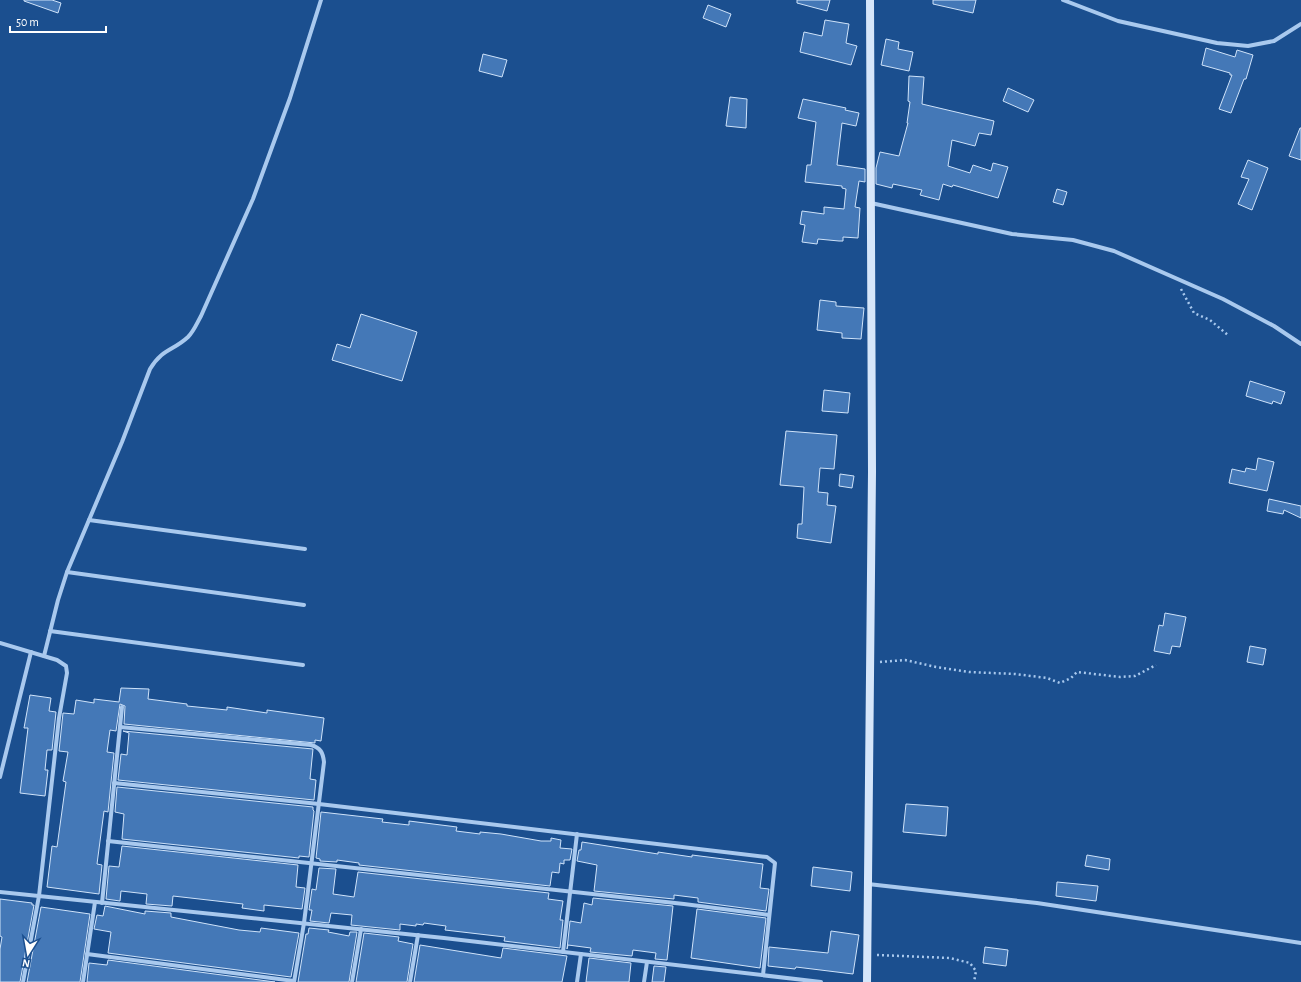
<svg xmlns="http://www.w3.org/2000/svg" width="1301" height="982" viewBox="0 0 1301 982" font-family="'Alegreya Sans',sans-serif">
<rect width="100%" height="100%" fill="#1b4f8f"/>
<g fill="#4478b7" stroke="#cfe3fa">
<polygon points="24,0 52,0 61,3 58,13 24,1"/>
<polygon points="797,0 830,0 827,11 797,3"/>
<polygon points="933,0 976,0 973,13 933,4"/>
<polygon points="708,5 731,14 726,27 703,18"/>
<polygon points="825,20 849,24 846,43 857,46 851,65 800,52 804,32 822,36"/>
<polygon points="886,39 899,42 898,49 913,52 909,71 881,65"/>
<polygon points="1206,48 1235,57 1237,50 1253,55 1246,79 1244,79 1231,113 1219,109 1232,75 1230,75 1230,73 1202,65"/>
<polygon points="483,54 507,60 502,77 479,71"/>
<polygon points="909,76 924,77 922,104 994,121 991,135 979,133 975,146 952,140 948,166 970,173 973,165 991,171 993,163 1008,167 998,198 953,185 952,187 943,184 939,200 920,195 922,190 893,184 892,188 876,184 876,168 880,152 899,156 908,123 907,123 910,102 908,101"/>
<polygon points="1008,88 1034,100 1028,112 1003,101"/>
<polygon points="730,97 747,99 746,128 726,126"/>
<polygon points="803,99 846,108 845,110 859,113 856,126 842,123 837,165 865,169 865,182 859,181 855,207 860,208 858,238 843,237 843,241 839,241 818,239 817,244 802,242 805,225 800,224 802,211 824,214 824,207 844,209 846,189 842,188 842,186 805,182 807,165 811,165 816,122 798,118"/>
<polygon points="1300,128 1301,128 1301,160 1289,156"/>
<polygon points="1248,160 1268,168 1252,210 1238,204 1249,179 1241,177"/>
<polygon points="1057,189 1067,192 1063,205 1053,202"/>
<polygon points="820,300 836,302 836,306 864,308 861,339 842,338 842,333 817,330"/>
<polygon points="361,314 417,332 402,381 332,360 337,344 350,348"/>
<polygon points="1250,381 1285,392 1281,404 1273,401 1272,404 1246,396"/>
<polygon points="824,390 850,393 848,413 822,411"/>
<polygon points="786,431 837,435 834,469 820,468 818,492 828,493 827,505 836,506 831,543 797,538 798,524 802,524 804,487 780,485"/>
<polygon points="1258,458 1274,462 1267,491 1229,483 1232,469 1245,472 1246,468 1256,470"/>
<polygon points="840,474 854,476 852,488 839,486"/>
<polygon points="1269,499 1301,506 1301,518 1284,510 1283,514 1267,511"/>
<polygon points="1165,613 1186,617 1180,647 1172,646 1170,654 1154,651 1159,625 1163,626"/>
<polygon points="1250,646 1266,649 1263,665 1247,662"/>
<polygon points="121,688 149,689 148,699 187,704 187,706 227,710 227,707 267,713 267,710 324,718 321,741 315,740 315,743 124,724 125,706 120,704 116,731 110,730 107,752 114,753 108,812 104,811 97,864 102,865 99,894 47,887 52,846 57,847 66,782 63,781 68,752 59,751 63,713 74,714 76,700 94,703 94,699 119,702"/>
<polygon points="30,695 51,698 49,711 56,712 52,750 47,750 45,770 48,770 45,796 20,793 28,728 24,728"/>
<polygon points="123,731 313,749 310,779 316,780 314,800 118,780 121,754 127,755 129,733"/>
<polygon points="117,787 313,807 313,810 314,811 309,857 299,856 299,858 122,839 124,814 115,812"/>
<polygon points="906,804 948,807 946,836 903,832"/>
<polygon points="321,812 383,819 382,822 409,825 409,821 457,827 456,831 480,834 480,832 501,834 541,841 551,841 551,838 561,840 560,848 572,849 570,860 564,860 564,864 560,863 559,873 552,872 550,886 359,865 359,863 337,860 337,862 320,861 320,859 316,858"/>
<polygon points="582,842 658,854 658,852 692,857 692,855 763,864 760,888 769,889 766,911 698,902 698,898 674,895 674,899 594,891 597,865 577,861 579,850 581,850"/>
<polygon points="122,846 298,865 296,887 305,888 302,909 264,905 264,911 242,908 243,904 173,896 172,906 146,904 147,894 121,891 120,901 106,899 109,866 119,867"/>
<polygon points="1087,855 1110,859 1109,870 1085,866"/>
<polygon points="813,867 852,872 850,891 811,886"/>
<polygon points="319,868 336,869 333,894 354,897 358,872 549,893 548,899 563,901 560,920 563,920 560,948 504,941 505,937 445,930 446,926 424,923 423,925 416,924 416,926 400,924 400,930 351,925 352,915 331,913 329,923 310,921 312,910 309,910 312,889 316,890"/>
<polygon points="1057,882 1098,886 1096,901 1056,896"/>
<polygon points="593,898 673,906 667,960 655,959 656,953 633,950 632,956 590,952 591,948 568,945 567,949 570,921 581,923 584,903 592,905"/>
<polygon points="0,899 32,903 32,905 34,905 20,982 0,982 0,949 2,937 0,936"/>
<polygon points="105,906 145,914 145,911 171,913 171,917 239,930 260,932 261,928 299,933 291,977 108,953 111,932 94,929 97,915 103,916"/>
<polygon points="41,907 90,914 80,982 27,982"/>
<polygon points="697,909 766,918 760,968 691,958"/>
<polygon points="309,928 329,930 328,932 349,936 350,932 357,932 349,982 298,982 306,934 308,934"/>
<polygon points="831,931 859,935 853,974 796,967 795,969 768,966 769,947 828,953"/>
<polygon points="364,933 399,937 398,941 413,944 407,982 356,982"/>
<polygon points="420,945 501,958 503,948 567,956 562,982 414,982"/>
<polygon points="985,947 1008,950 1006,966 983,963"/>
<polygon points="589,958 631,963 629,982 586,982"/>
<polygon points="108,960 275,982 87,982 89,963 107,965"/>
<polygon points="654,966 666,967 664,982 652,982"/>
</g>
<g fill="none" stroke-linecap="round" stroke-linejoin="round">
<g stroke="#a9c9ee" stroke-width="2.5" stroke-dasharray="2 3" stroke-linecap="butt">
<polyline points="1181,289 1194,313 1210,320 1229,336"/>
<polyline points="880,662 905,660 936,667 969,672 1015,674 1047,678 1060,683 1071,678 1077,672 1120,677 1135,676 1156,665"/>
<polyline points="877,955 950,958 970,963 976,971 974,982"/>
</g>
<g stroke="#a9c9ee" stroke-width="4">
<polyline points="1063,0 1118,21 1217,43 1248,46 1274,41 1301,24"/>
<polyline points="871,203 1012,234 1073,240 1114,251 1223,299 1274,326 1301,344"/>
<polyline points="89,520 305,549"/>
<polyline points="67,572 304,605"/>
<polyline points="50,631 303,665"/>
<polyline points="0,643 57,660 66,666 67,673 59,718 39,896 23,982"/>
<path d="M44 656 58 600 67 572 122 442 150 369C163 348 173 351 188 337 194 331 197 323 201 316L253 199 290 98 321 0"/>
<path d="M120 727 311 745C321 748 323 753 324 762L304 923 294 982"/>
<polyline points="0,777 31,652"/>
<polyline points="114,783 319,804 767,857 775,863 763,975"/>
<polyline points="108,841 684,904 769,915"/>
<polyline points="868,884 1037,903 1301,943"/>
<polyline points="0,892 444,938 821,982"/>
<polyline points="102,903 122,707"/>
<polyline points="563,952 577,834"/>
<polyline points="87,954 294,981"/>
<polyline points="83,982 95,902"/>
<polyline points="352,982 361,929"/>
<polyline points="410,982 418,935"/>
<polyline points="577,982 581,954"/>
<polyline points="644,982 647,962"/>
</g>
<polyline stroke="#d6e6fa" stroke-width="8" points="867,982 872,472 870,0"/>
</g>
<g transform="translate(28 954) rotate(191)" stroke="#1b4f8f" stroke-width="3" paint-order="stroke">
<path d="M0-3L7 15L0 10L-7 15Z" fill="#ffffff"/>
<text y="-6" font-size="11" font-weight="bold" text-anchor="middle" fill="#ffffff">N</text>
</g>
<path d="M10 26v6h96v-6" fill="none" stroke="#ffffff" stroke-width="2"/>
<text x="16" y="26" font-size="12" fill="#ffffff" stroke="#1b4f8f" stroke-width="3" paint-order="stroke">50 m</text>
</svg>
